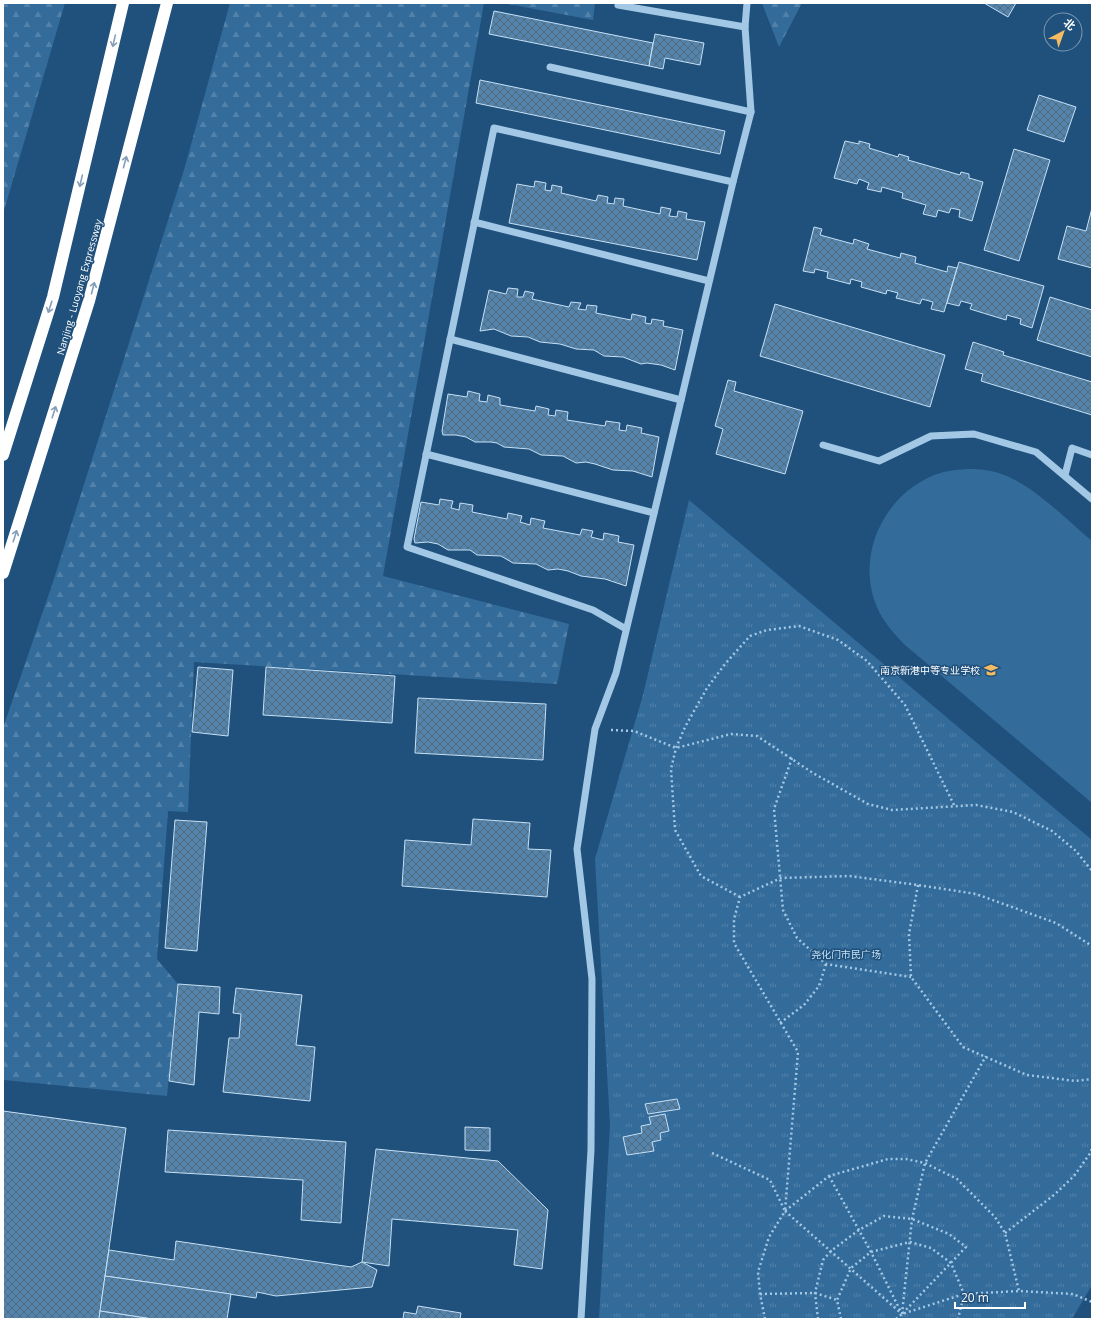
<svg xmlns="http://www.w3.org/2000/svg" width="1095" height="1322" viewBox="0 0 1095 1322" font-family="'Open Sans','Noto Sans SC',sans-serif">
<defs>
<pattern id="grass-tufts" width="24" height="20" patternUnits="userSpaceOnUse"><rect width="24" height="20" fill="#336b9a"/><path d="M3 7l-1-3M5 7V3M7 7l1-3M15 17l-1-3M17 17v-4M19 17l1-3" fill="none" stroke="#5281a9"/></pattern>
<pattern id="forest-firs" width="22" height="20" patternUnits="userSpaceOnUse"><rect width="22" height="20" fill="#336b9a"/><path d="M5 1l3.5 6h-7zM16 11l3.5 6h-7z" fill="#5281a9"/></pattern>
<pattern id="building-cross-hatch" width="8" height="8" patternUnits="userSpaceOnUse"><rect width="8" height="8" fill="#5484ab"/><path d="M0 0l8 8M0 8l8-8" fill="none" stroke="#506b80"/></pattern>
</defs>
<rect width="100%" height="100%" fill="#20517c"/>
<polygon fill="url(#grass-tufts)" points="689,500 1092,840 1092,1285 1072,1319 599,1319 610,1125 595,859 643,695"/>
<g fill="url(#forest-firs)">
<polygon points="3,3 65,3 3,214"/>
<polygon points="230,3 484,3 383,576 569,624 557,684 194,662 188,812 168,811 157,959 178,984 167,1096 4,1080 3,1082 3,728 52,585 184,170"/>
<polygon points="503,3 595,3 593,20"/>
<polygon points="762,3 802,3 779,47"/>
</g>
<path fill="#336b9a" d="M968 469C980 469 992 470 1004 475 1034 486 1067 520 1092 541V803L905 645C896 636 888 627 882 617 852 565 879 499 932 476 943 471 955 470 968 469Z"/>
<g fill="url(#building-cross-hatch)" stroke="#c6e0f5">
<polygon points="984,3 1016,3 1008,17"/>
<polygon points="494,11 653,43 649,66 489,34"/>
<polygon points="655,34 704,43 700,65 665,58 663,69 649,66"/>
<polygon points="480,80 725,131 720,154 476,103"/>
<polygon points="1039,95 1076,107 1064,142 1027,130"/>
<polygon points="845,141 859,144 859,141 870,144 869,148 898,157 899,154 909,157 908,160 960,175 961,172 969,174 969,178 983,182 972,221 959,217 960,210 951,208 949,213 938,210 936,217 923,214 926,205 902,198 903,193 882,187 881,192 867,189 869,183 859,179 857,184 834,178"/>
<polygon points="1014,149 1050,160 1019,261 984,250"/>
<polygon points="535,181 546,183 545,190 551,191 552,185 562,187 561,193 596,201 598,195 608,197 607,203 614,204 615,198 624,199 623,206 660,214 661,207 671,209 669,216 677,217 678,211 687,213 686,219 705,222 697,260 509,223 517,184 534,187"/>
<polygon points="1092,208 1092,268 1058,259 1067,226 1086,231"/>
<polygon points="814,227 822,229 820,235 853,244 854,239 869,244 867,249 900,258 901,253 916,257 915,263 947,272 948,266 957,268 944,312 931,309 933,302 922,299 920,304 896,298 898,293 887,290 886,294 861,287 862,282 851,279 850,284 827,278 828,272 815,269 814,273 803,271"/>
<polygon points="959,262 1044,286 1032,328 1020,324 1021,319 1007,315 1006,320 970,309 972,304 961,301 959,306 947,303"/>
<polygon points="508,288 518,289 517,297 523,297 525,291 534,293 532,299 569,307 571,302 581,303 578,309 586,310 587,305 597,306 596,313 631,320 632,314 646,317 645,323 651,324 652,319 664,321 663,326 683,330 675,370 661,365 647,363 641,364 623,357 604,356 594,350 576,349 560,344 540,342 528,337 511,336 494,329 480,331 489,290 506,294"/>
<polygon points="1050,297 1092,310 1092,357 1037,340"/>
<polygon points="775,304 945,355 930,407 760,356"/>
<polygon points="973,342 1004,352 1003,355 1092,382 1092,415 981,381 983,374 965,369"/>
<polygon points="728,380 736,382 734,391 803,411 785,474 716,454 723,429 715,426"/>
<polygon points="468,391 480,394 479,401 487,402 488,395 500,398 500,405 535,411 536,406 549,409 548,415 555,416 556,410 568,412 567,420 605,426 606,421 620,423 619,430 626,431 627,425 642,428 641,433 659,437 652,477 633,471 613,470 595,464 586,462 576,463 563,456 541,455 529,449 504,447 497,443 491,442 475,442 466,437 456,435 443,435 442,431 448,394 467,397"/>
<polygon points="440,499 453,501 451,508 459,510 460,503 473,505 472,512 507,519 508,513 522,516 520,522 530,525 531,518 545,521 543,528 580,535 582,529 593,531 591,537 603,540 604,533 619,536 618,542 634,545 626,586 605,579 581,576 568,571 558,569 548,570 536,564 513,563 501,556 477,555 470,550 448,550 438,544 428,542 415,543 414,539 421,502 439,505"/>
<polygon points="198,667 233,670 228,736 192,732"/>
<polygon points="266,667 395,676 392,723 263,715"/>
<polygon points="418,698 546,704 543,760 415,753"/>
<polygon points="473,819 530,823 528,849 551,850 547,897 402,886 405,840 471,845"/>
<polygon points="175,820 207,822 197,951 165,948"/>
<polygon points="178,984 220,987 219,1014 199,1012 194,1085 169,1081"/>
<polygon points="236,988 302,995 296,1045 315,1047 310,1101 223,1092 229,1038 239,1038 241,1014 233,1013"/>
<polygon points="677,1099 680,1109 648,1114 645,1104"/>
<polygon points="3,1111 126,1128 99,1319 3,1319"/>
<polygon points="665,1114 669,1131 660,1133 661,1140 652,1142 654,1151 627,1155 623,1137 642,1133 641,1126 651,1124 649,1117"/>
<polygon points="465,1127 490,1128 490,1151 465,1150"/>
<polygon points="168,1130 346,1142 341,1223 301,1220 303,1180 165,1172"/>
<polygon points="376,1149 498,1161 548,1210 542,1269 514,1265 518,1230 392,1219 389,1266 362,1262"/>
<polygon points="176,1241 351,1267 362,1262 377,1270 372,1287 276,1296 257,1292 256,1298 105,1276 109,1250 174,1260"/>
<polygon points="105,1276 231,1294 227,1319 152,1319 100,1311"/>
<polygon points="418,1306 461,1313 460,1319 403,1319 404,1312 416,1314"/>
<polygon points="100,1311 152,1319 99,1319"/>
</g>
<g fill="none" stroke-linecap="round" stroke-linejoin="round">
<g stroke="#a2c8e6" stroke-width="2.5" stroke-dasharray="2 3" stroke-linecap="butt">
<polyline points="611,730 634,731 676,748 731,734 757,736 813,773 868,804 892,810 976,805 1013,812 1052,831 1076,851 1092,871"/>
<polyline points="792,758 774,809 783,910 797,938 826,964 911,977"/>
<polyline points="918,885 909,934 911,977 963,1047 1027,1075 1075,1081 1092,1079"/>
<polyline points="740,897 701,876 675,830 671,769 676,748 685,727 707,688 725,664 750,636 767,630 799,626 838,640 867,661 905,705 955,807"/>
<polyline points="780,1023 804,1005 819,986 826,964"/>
<polyline points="712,1153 770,1180 785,1211 798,1052 734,943 734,919 740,897 781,878 849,876 918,885 976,894 1056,923 1092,946"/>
<polyline points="829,1176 871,1252 901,1312"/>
<polyline points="785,1211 902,1314"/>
<polyline points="1005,1233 1054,1195 1074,1176 1091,1152 1092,1148"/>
<polyline points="760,1294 815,1293 837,1300"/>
<polyline points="902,1314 912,1219 925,1163 986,1056"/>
<polyline points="765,1319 760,1294 758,1272 769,1237 785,1211 829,1176 888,1159 906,1159 925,1163 957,1179 995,1217 1005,1233 1019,1291"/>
<polyline points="818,1319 815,1293 823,1260 831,1251 859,1230 884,1216 912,1219 949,1234 966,1247 902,1314"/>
<polyline points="841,1319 837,1300 851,1268 871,1252 910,1242 931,1248 951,1263 964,1294 958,1319"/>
<polyline points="896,1319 902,1314 964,1294 1019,1291 1073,1294 1092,1302"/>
</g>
<g stroke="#a2c8e6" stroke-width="7">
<polyline points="747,3 745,27 751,112"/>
<polyline points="618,5 745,27"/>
<polyline points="550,67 751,112 733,182 616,673 595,729 577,849 592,979 591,1150 581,1319"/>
<polyline points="474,222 709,281"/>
<polyline points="450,339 681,400"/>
<polyline points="823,445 879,461 931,436 974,434 1036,452 1092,499"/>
<polyline points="426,454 654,513"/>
<polyline points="1065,475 1072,448 1092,455"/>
<polyline points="626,629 593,610 407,547 494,128 733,182"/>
</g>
<g stroke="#fff" stroke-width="12">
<polyline points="3,455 53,297 123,3"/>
<polyline points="3,573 89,301 167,3"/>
</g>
</g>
<defs><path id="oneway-shaft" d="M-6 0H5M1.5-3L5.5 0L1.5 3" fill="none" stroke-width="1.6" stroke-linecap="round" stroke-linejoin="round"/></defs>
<g stroke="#849fb7">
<use href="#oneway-shaft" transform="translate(114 41) rotate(103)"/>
<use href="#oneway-shaft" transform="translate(125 162) rotate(-75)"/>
<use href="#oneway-shaft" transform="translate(81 181) rotate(103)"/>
<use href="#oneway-shaft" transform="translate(93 288) rotate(-75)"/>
<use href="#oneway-shaft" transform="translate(50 307) rotate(108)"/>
<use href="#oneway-shaft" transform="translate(54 412) rotate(-72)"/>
<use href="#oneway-shaft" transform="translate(15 536) rotate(-72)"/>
</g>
<defs>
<symbol id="school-bare" viewBox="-9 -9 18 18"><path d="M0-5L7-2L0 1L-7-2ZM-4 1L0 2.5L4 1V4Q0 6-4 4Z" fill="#f4bb63" stroke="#20517c" stroke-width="2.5" paint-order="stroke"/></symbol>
</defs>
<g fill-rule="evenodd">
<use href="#school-bare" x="981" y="660" width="20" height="20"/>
</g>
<g text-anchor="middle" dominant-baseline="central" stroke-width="3" stroke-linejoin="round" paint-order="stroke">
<g font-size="10" fill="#fff" stroke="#20517c">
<text transform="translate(79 287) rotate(-74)">Nanjing - Luoyang Expressway</text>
</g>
<g font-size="10" fill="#fff" stroke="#20517c" text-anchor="end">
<text x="980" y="670">南京新港中等专业学校</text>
</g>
<g font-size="10" fill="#c6e0f5" stroke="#20517c">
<text x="846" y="954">尧化门市民广场</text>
</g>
</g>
<rect width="1095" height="1322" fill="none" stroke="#ffffff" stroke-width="8"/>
<g transform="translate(1063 32) rotate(41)"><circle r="19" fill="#20517c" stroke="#7997b0"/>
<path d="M0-3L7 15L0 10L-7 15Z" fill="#f4bb63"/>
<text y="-6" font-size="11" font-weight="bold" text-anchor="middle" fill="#ffffff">北</text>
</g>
<path d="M955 1302v6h70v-6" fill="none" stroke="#ffffff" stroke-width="2"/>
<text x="961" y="1302" font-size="12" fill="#ffffff" stroke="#20517c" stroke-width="3" paint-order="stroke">20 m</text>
</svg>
